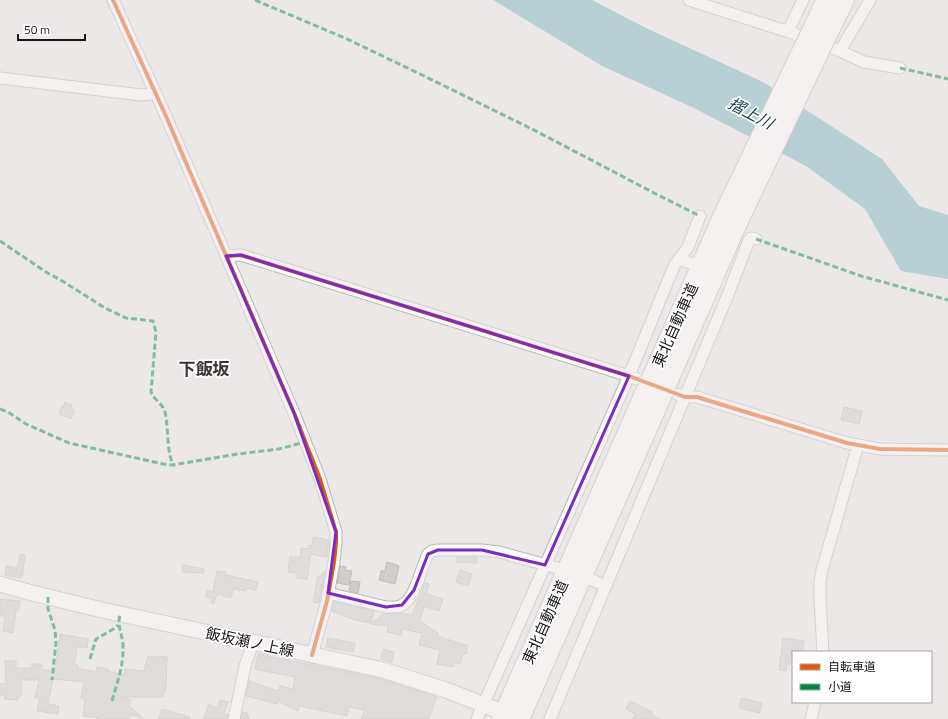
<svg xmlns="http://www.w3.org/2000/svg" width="948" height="719" viewBox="0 0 948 719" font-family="'Titillium Web','Noto Sans JP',sans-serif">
<rect width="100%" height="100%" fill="#ece8e7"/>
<polygon fill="#73b4ba" points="493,0 592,0 646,28 763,82 882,159 919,206 948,215 948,279 901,271 865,209 806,166 694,108 602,66"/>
<g fill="#d0cecd" stroke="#bebbba">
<polygon points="65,402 72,405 71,408 75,410 71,419 59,414 62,406 64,407"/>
<polygon points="844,407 862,411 859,424 841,420"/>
<polygon points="313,537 329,540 327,557 311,554 307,579 297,578 298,573 288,572 290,556 300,558 301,548 308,549 309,545 312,546"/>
<polygon points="20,554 25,555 22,578 5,575 6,566 17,568"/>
<polygon points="457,557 477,557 477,563 457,562"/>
<polygon points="387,562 399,566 395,584 379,580 381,571 385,571"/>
<polygon points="183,565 204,569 204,573 182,572"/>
<polygon points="340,566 346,567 345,570 352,571 349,585 337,583"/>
<polygon points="460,570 472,574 468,586 456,582"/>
<polygon points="217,571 226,572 225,575 258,582 256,590 246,588 246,591 233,589 231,598 223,596 218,593 213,604 211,603 212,599 205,596 208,590 213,592"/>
<polygon points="323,572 325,572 319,603 313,602 318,576 322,576"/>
<polygon points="351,581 360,582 358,593 349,591"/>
<polygon points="425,583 429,584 426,594 443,599 439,611 424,606 420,621 438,633 437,636 468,646 466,654 463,653 460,664 454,662 453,667 437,664 440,650 419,645 422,633 402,629 401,635 387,632 388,626 371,624 383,614 400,613 412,615"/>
<polygon points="0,599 20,601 18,611 16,611 13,633 3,631 5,616 0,616"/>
<polygon points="334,602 374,611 371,623 355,620 332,611"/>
<polygon points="60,634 88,639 87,648 77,647 74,665 78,665 77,668 96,672 97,667 108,669 108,671 124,675 125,669 144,671 148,656 158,658 158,656 167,657 166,690 164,690 163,697 122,697 131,700 129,706 143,718 131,715 129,719 107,719 83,716 85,699 81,698 84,682 53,679 48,704 59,706 58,714 37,711 40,698 35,698 39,680 21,680 21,696 18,696 18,700 4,699 5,695 0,695 0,684 6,684 5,661 16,661 16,668 32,668 32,664 42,664 42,670 55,670"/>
<polygon points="328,638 355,643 353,652 326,647"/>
<polygon points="783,638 804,641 802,652 793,652 793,664 787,664 786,671 779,670"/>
<polygon points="383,649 394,652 392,662 381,659"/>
<polygon points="258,654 381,679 437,697 429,719 361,719 365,710 349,707 347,716 299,706 298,711 278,701 277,704 246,696 249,681 279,691 280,686 293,689 295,677 255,669"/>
<polygon points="742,698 762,703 760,713 739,708"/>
<polygon points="220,700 228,702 224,714 228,715 227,719 203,719 209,704 217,708"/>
<polygon points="630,701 652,712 651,714 660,719 632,719 635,714 626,709"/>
<polygon points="162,709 190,717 189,719 158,719"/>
<polygon points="243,712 247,713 249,719 241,719"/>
</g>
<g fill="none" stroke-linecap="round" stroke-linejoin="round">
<defs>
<g id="street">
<polyline points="113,0 165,114 294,413 320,479 336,532 336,543 334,562 327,601 312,655"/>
<polyline points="689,0 792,33 840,51 864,62 900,68"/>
<polyline points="788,31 803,0"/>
<polyline points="840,51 870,0"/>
<polyline points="0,78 141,95 150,94 155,92"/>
<polyline points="226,256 241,255 629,376 685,397 697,397 847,443 880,449 948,450"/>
<polyline points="679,259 693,264"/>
<polyline points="592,580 606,586"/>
<path d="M328 593 386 607C391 607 398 608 402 605 416 598 421 567 428 554L432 551 438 550H482L499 552 561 569"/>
<polyline points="823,652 820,599 820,582 822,570 858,445"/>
<polyline points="234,719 245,666 253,643"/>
<polyline points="477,719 629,376 674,266 688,247 700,216"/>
<polyline points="550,719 727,297 749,240 751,238 756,239"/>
<polyline points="811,719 815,702"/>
</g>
<polyline id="secondary" points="0,584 32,593 102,610 383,670 446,690 497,710"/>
<g id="highway">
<polyline points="815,25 827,0"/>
<polyline points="829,30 844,0"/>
<polyline points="654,374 722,219"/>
<polyline points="668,380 736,225"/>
<polyline points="502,719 644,396"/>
<polyline points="519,719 659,401"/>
</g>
</defs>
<use href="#street" stroke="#b9b6b6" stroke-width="13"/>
<use href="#secondary" stroke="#b9b6b6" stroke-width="17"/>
<use href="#highway" stroke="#b9b6b6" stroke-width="22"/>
<use href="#street" stroke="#fcfcfb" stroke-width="11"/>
<use href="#secondary" stroke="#fcfcfb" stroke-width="15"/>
<use href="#highway" stroke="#fcfcfb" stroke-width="20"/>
<defs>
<g id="highway-bridge">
<polyline points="722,219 815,25"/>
<polyline points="736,225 829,30"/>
<polyline points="644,396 654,374"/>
<polyline points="659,401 668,380"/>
</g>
</defs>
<use href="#highway-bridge" stroke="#b9b6b6" stroke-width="22" stroke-linecap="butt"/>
<use href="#highway-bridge" stroke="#fcfcfb" stroke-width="20"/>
<g stroke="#00873e" stroke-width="3" stroke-dasharray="6 3" stroke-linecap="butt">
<polyline points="255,0 347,39 420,74 532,129 656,194 700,216"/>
<polyline points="900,68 948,79"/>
<polyline points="756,239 861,276 948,300"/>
<path d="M0 241 46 272 64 282 105 308 126 318 153 321 156 332 151 392C154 400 163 404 165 412 169 430 166 448 173 465"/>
<polyline points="0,409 8,412 26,424 69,443 163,464 173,465 238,454 279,449 305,442"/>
<polyline points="48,597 48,609 55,630 56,642 52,680"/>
<polyline points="90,659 96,639 115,628 118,625"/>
<path d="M112 701C117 683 124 665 123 645 122 632 117 628 120 614"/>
</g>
<defs>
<g id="cycleway">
<polyline points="113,0 165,114 294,413 320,479 336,532 336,543 334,562 327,601 312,655"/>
<polyline points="226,256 241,255 629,376 685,397 697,397 847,443 880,449 948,450"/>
</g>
</defs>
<use href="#cycleway" stroke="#fff" stroke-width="6"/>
<use href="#cycleway" stroke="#e8590c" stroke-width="4"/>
</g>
<path d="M0 0H948V719H0ZM241 255 629 376 545 565 482 550H438L428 554 414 590 402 605 386 607 328 593 336 532 294 413 226 256Z" fill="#ece8e7" fill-opacity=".55" fill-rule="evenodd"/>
<path fill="none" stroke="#7b2cbf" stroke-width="3" stroke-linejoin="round" d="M241 255 629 376 545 565 482 550H438L428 554 414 590 402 605 386 607 328 593 336 532 294 413 226 256Z"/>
<g text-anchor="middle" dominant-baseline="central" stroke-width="3.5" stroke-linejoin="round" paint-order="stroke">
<g font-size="15" fill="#181615" stroke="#fff">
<text transform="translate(675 325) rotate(-66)">東北自動車道</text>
<text transform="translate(545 622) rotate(-66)">東北自動車道</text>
<text transform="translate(250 642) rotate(12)">飯坂瀬ノ上線</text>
</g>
<g font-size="16" font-style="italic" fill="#103d41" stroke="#fff">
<text transform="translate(751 113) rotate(28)">摺上川</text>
</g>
<g font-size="17" font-weight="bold" fill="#3a3533" stroke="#fff">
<text x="204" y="369">下飯坂</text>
</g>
</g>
<rect x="792" y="651" width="140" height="52" fill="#ffffff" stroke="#a3a2a1"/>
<rect x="800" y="664" width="20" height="6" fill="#e8590c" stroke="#a3a2a1"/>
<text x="828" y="671" font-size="12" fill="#181615">自転車道</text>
<rect x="800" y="684" width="20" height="6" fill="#00873e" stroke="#a3a2a1"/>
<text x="828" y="691" font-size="12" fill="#181615">小道</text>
<path d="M18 34v6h67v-6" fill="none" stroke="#181615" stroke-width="2"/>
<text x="24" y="34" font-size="12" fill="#181615" stroke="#ffffff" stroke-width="3" paint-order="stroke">50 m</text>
</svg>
